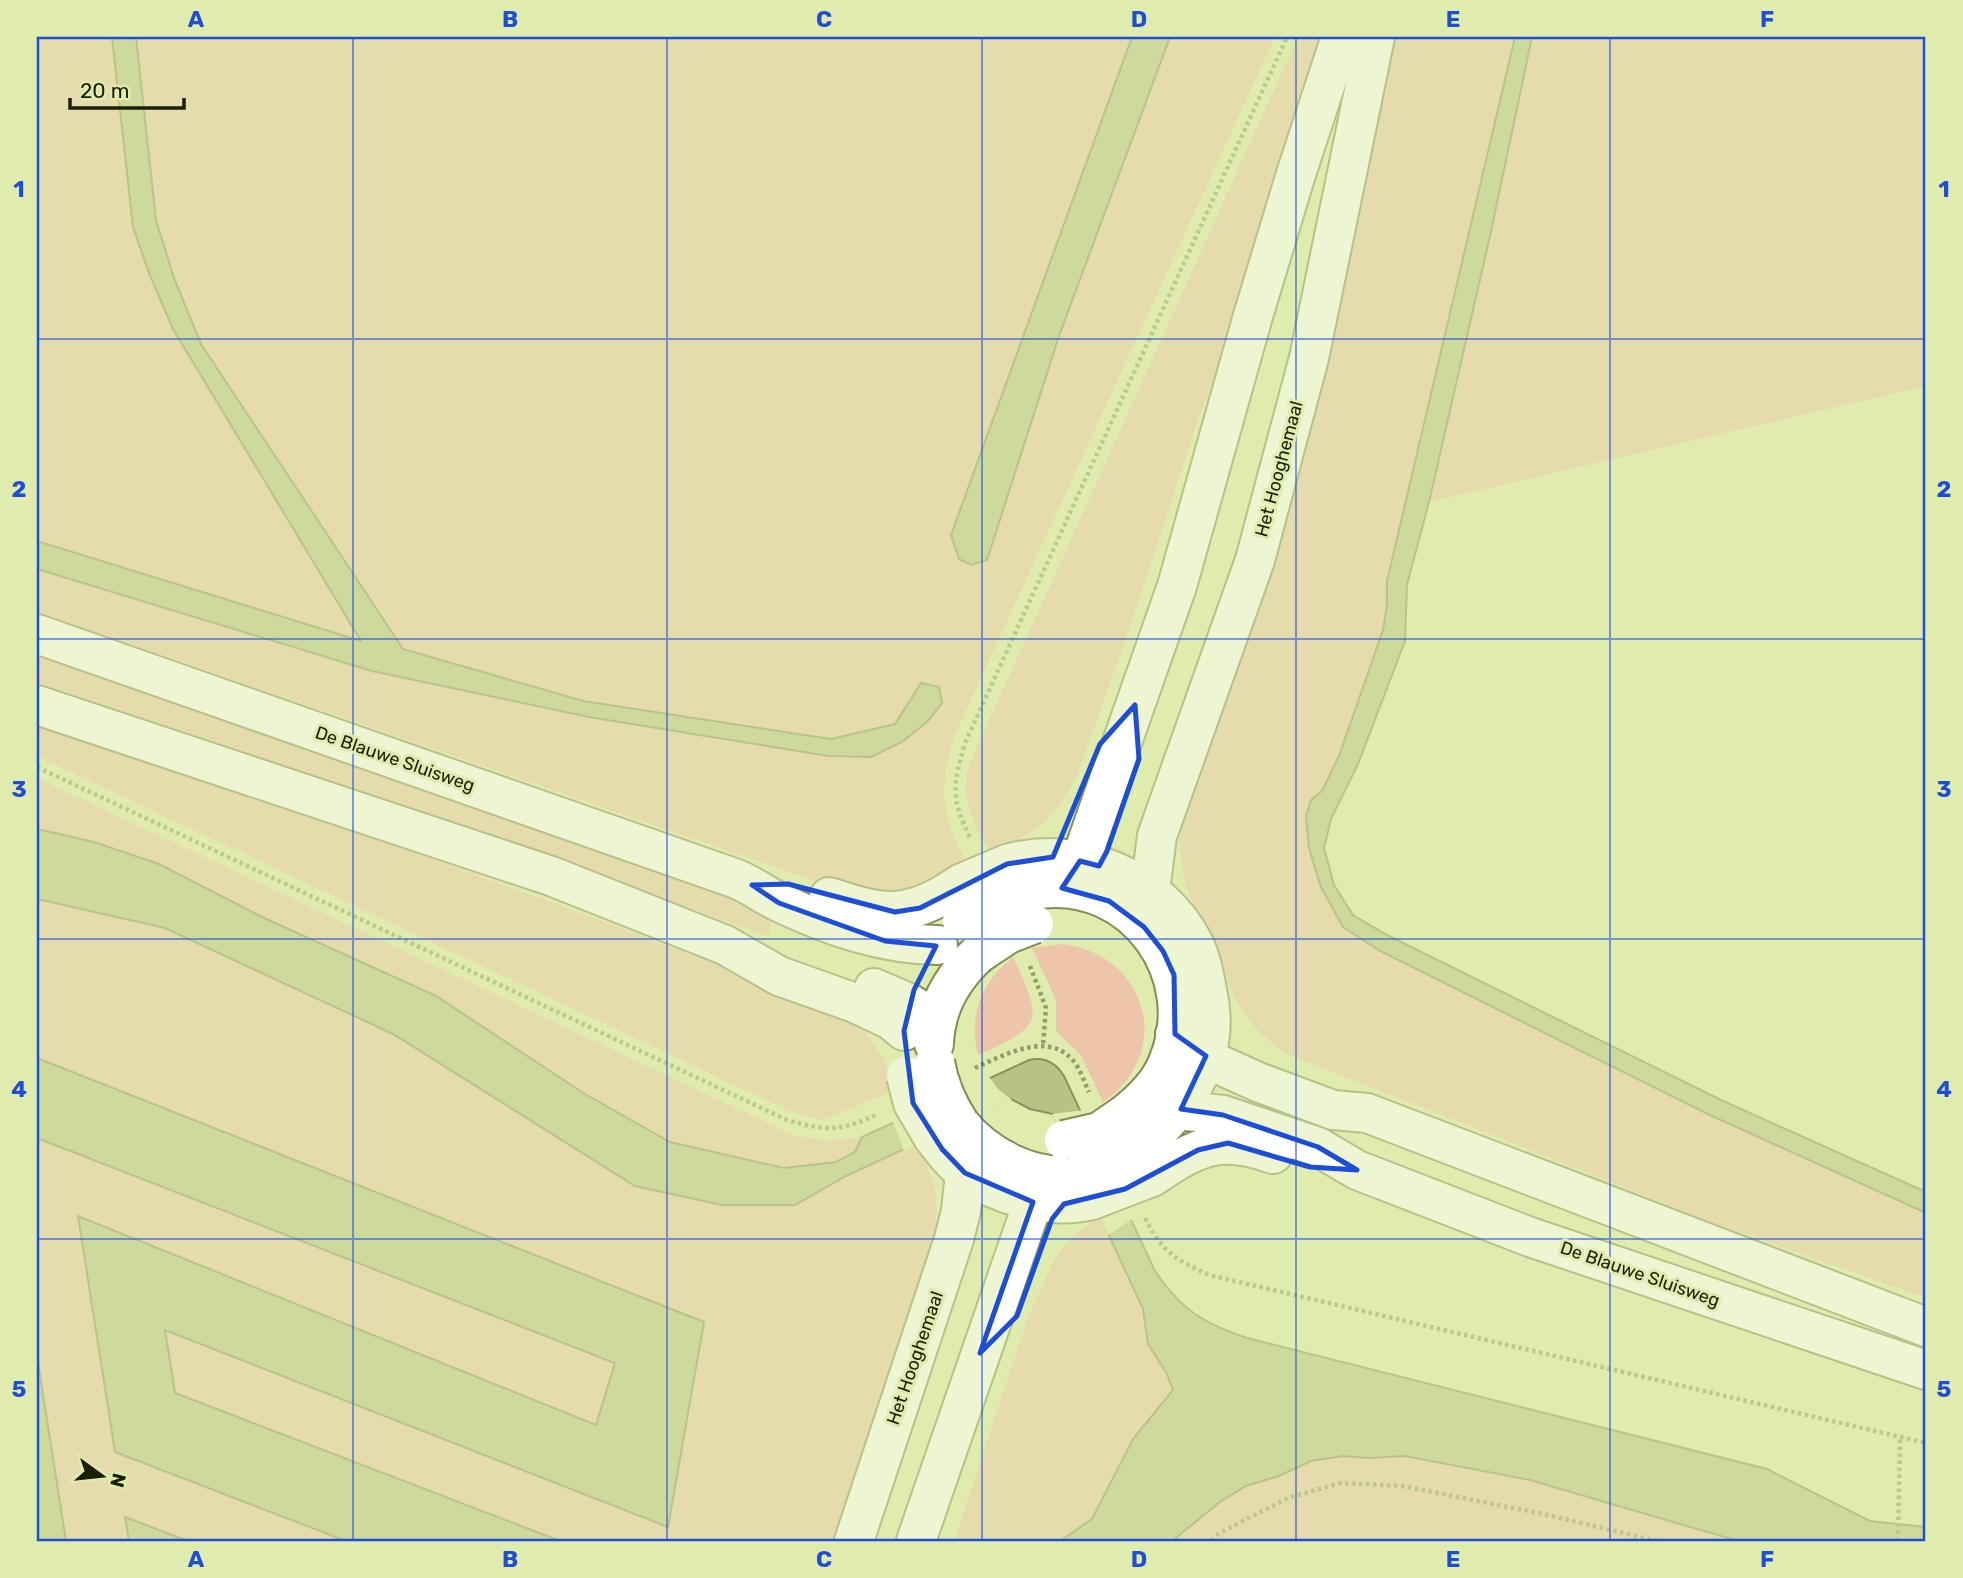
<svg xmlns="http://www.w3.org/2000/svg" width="1963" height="1578" viewBox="0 0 1963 1578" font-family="Rubik,sans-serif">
<rect width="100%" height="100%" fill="#e0ecae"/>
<g fill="#ecc5aa">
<polygon points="37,37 112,37 133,227 173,329 362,642 37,541"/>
<path d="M136 37H1132L987 560 1059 336 1170 37H1275L953 739C940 792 940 810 965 860 938 880 904 896 868 894 856 894 842 889 830 886L37 612V569L372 671 829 756 902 742 921 683 895 724 831 739 583 701 403 649 201 344 174 278 156 220Z"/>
<path d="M1298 37H1330L1222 361 1198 419 1136 609 1078 774 1060 805 1039 827 1017 841 989 850C977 830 963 804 966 780 967 769 973 757 977 747Z"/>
<path d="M1387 37H1515L1387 581V605L1383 630 1339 756 1322 791 1311 800 1343 927 1380 951 1712 1116 1926 1213V1298L1714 1223 1285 1053C1259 1034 1241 1016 1229 984 1225 974 1224 963 1219 953 1212 935 1201 919 1192 901 1179 874 1179 846 1180 817Z"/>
<polygon points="1532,37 1926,37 1926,386 1429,502"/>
<polygon points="37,654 775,911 768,936 371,795 37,682"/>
<path d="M37 724C306 811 573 908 837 1011L868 1035 883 1058 894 1091 822 1120 792 1112 37 756Z"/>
<polygon points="37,778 793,1135 827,1141 862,1137 855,1152 836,1162 784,1168 670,1142 262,917 159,864 94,842 37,829"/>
<polygon points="37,899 165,928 393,1034 635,1186 722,1205 795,1205 846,1176 919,1143 935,1189 937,1227 924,1277 838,1541 560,1541 175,1393 165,1330 667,1527 704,1323 37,1058"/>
<path d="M1063 944C1148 955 1175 1053 1103 1102L1081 1055 1056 1031V1000L1032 948Z"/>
<path d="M1013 957C1043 1023 1044 1025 978 1055 968 1016 981 982 1013 957Z"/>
<polygon points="37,1138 615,1363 597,1425 79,1216 115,1452 346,1541 188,1541 125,1517 129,1541 66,1541 37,1356"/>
<polygon points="1100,1217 1143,1309 1161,1367 1167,1374 1173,1391 1133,1439 1092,1519 1060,1541 954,1541 1029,1315 1055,1258 1075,1234"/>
<polygon points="1343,1456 1368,1458 1405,1456 1530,1480 1738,1541 1372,1541 1357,1539 1342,1541 1172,1541 1220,1502 1246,1486 1279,1476 1311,1461"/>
</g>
<g fill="#b7c385" stroke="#88925f" stroke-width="2">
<polygon points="112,37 136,37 156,220 174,278 201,344 403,649 583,701 831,739 895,724 921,683 939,687 942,703 927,722 902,742 871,757 829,756 589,717 372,671 37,569 37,541 361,641 173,329 149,273 133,227"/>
<polygon points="1132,37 1170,37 1059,336 987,560 971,565 959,559 951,535"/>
<polygon points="1515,37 1532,37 1490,236 1429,502 1407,585 1405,641 1358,764 1331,819 1324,848 1334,885 1353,915 1387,935 1721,1100 1926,1192 1926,1213 1712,1116 1380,951 1343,927 1321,887 1309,848 1306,816 1311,800 1322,791 1339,756 1383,630 1387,605 1387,581"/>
<path d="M37 829 94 842 159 864 262 917 436 996 585 1094 670 1142 784 1168 836 1162 855 1152 862 1137 1029 1060C1045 1056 1056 1063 1064 1076L1155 1271C1181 1310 1203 1323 1247 1338L1767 1469 1870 1521 1926 1527V1541H1738L1530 1480 1405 1456 1368 1458 1343 1456 1311 1461 1279 1476 1246 1486 1220 1502 1172 1541H1060L1092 1519 1133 1439 1173 1390 1167 1374 1148 1344 1143 1309 1053 1114 1030 1109 1011 1099 846 1176 795 1205H722L635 1186 393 1034 165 928 37 899Z"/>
<polygon points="37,1058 704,1322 668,1527 165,1330 175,1393 560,1541 346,1541 115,1452 78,1216 596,1425 615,1363 37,1138"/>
<polygon points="37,1356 66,1541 37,1541"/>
<polygon points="125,1517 188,1541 129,1541"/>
</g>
<g fill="#e0ecae">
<polygon points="987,1074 998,1089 1012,1100 904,1151 892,1119"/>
<polygon points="1084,1110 1134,1218 1108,1235 1052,1114"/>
</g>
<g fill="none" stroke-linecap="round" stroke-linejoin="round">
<defs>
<g id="secondary">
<path d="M37 634 734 878C751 884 765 896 781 903 830 926 883 945 938 945"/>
<polyline points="37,705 551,876 725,945 779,976 855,1003 891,1020 904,1031"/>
<path d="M1007 864C1077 843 1161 878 1194 944 1201 958 1204 974 1207 990 1212 1012 1212 1037 1205 1059 1193 1095 1168 1124 1139 1148"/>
<polyline points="1062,888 1080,861 1086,845 1177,586 1253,316 1296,174 1341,37"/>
<path d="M1040 889C1135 877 1204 975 1168 1062 1160 1084 1142 1101 1124 1115"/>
<polyline points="1150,891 1157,836 1255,560 1309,358 1375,37"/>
<path d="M829 897C878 913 903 920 948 892"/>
<polyline points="874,988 909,1003 937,1021"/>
<polyline points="1175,1034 1218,1064 1258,1082 1333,1110 1367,1113 1926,1327"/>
<path d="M934 1044C935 1008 952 978 978 954"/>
<polyline points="1178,1110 1223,1115 1318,1147 1357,1170 1530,1237 1926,1370"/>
<path d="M960 1124C986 1156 1031 1180 1074 1175"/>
<path d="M933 1137C943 1150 953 1164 966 1173 1001 1197 1051 1210 1092 1200"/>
<path d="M1152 1177C1198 1146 1219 1135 1273 1154"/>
<polyline points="854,1541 954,1239 961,1211 965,1173"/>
<polyline points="916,1541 1029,1214 1049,1175"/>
</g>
</defs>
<use href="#secondary" stroke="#838e54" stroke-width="42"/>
<g stroke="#939c6c" stroke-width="4.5" stroke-dasharray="3.5 3.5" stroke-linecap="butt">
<path d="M37 767 787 1120C829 1132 839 1131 879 1114"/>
<path d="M970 837C950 797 953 785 965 743L1287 37"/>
<polyline points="1030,966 1046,1008 1043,1045"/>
<path d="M975 1068C1006 1054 1053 1028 1077 1066 1082 1074 1085 1084 1089 1092"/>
<path d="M1145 1218C1163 1253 1175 1259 1209 1275L1926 1443"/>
<polyline points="1212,1541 1218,1534 1288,1498 1340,1483 1402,1486 1539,1513 1657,1541"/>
<polyline points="1898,1541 1900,1437"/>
</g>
<use href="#secondary" stroke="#fff" stroke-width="38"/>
<defs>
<g id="secondary-bridge">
<polyline points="948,892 962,883 1007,864"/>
<polyline points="962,921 989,905 1021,894"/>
<polyline points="978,954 1008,934 1034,924"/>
<path d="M935 1062C939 1086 947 1104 960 1124"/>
<polyline points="906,1076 913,1103 933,1137"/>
<polyline points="1064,1140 1099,1132 1124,1115"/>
<polyline points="1080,1174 1117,1163 1139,1148"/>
<polyline points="1092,1200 1152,1177"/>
</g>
</defs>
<use href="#secondary-bridge" stroke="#838e54" stroke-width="42" stroke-linecap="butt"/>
<use href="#secondary-bridge" stroke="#fff" stroke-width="38"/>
</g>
<path d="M0 0H1963V1578H0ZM1135 705 1139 759 1107 851 1099 866 1080 861 1062 888 1109 901 1144 927 1163 951 1174 975 1175 1034 1206 1056 1181 1109 1223 1115 1318 1147 1357 1170 1310 1167 1228 1143 1198 1150 1125 1189 1064 1204 1052 1219 1017 1316 980 1353 1033 1202 965 1173 942 1149 913 1103 904 1031 914 990 936 946 885 941 779 903 752 885 788 884 895 912 920 908 1007 864 1053 857 1100 744Z" fill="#e0ecae" fill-opacity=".55" fill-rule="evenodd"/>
<path fill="none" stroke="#1d4ed8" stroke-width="5" stroke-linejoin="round" d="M1135 705 1139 759 1107 851 1099 866 1080 861 1062 888 1109 901 1144 927 1163 951 1174 975 1175 1034 1206 1056 1181 1109 1223 1115 1318 1147 1357 1170 1310 1167 1228 1143 1198 1150 1125 1189 1064 1204 1052 1219 1017 1316 980 1353 1033 1202 965 1173 942 1149 913 1103 904 1031 914 990 936 946 885 941 779 903 752 885 788 884 895 912 920 908 1007 864 1053 857 1100 744Z"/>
<path fill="none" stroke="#1d4ed8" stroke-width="2" stroke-opacity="0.55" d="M353 37V1541M667 37V1541M982 37V1541M1296 37V1541M1610 37V1541M37 339H1926M37 639H1926M37 939H1926M37 1239H1926"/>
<g text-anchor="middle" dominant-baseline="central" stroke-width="6" stroke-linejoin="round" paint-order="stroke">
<g font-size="18" fill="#1b1f07" stroke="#e0ecae">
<text transform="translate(1279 469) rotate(-75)">Het Hooghemaal</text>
<text transform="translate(395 759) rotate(19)">De Blauwe Sluisweg</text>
<text transform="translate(1640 1274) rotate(19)">De Blauwe Sluisweg</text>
<text transform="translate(915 1358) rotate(-71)">Het Hooghemaal</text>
</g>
</g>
<rect width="1963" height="1578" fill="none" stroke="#e0ecae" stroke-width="77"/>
<g transform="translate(102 1476) rotate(105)" stroke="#e0ecae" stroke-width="5" paint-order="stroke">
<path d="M0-5L12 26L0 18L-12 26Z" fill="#1b1f07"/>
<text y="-10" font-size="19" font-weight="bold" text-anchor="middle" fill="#1b1f07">N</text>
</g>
<path d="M70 98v10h114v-10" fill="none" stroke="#1b1f07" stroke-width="3.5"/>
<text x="80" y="98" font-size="21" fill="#1b1f07" stroke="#e0ecae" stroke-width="5" paint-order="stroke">20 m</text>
<rect x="38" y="38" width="1886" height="1502" fill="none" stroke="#1d4ed8" stroke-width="2.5"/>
<g font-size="23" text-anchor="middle" font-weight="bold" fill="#1d4ed8">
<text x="196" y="27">A</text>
<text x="510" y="27">B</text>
<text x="824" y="27">C</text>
<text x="1139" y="27">D</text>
<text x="1453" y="27">E</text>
<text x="1767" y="27">F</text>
<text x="19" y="197">1</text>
<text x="1944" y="197">1</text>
<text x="19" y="497">2</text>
<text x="1944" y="497">2</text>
<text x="19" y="797">3</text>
<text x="1944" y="797">3</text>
<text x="19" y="1097">4</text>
<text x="1944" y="1097">4</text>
<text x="19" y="1397">5</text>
<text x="1944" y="1397">5</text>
<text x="196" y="1567">A</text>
<text x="510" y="1567">B</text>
<text x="824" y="1567">C</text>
<text x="1139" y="1567">D</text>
<text x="1453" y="1567">E</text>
<text x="1767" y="1567">F</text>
</g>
</svg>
